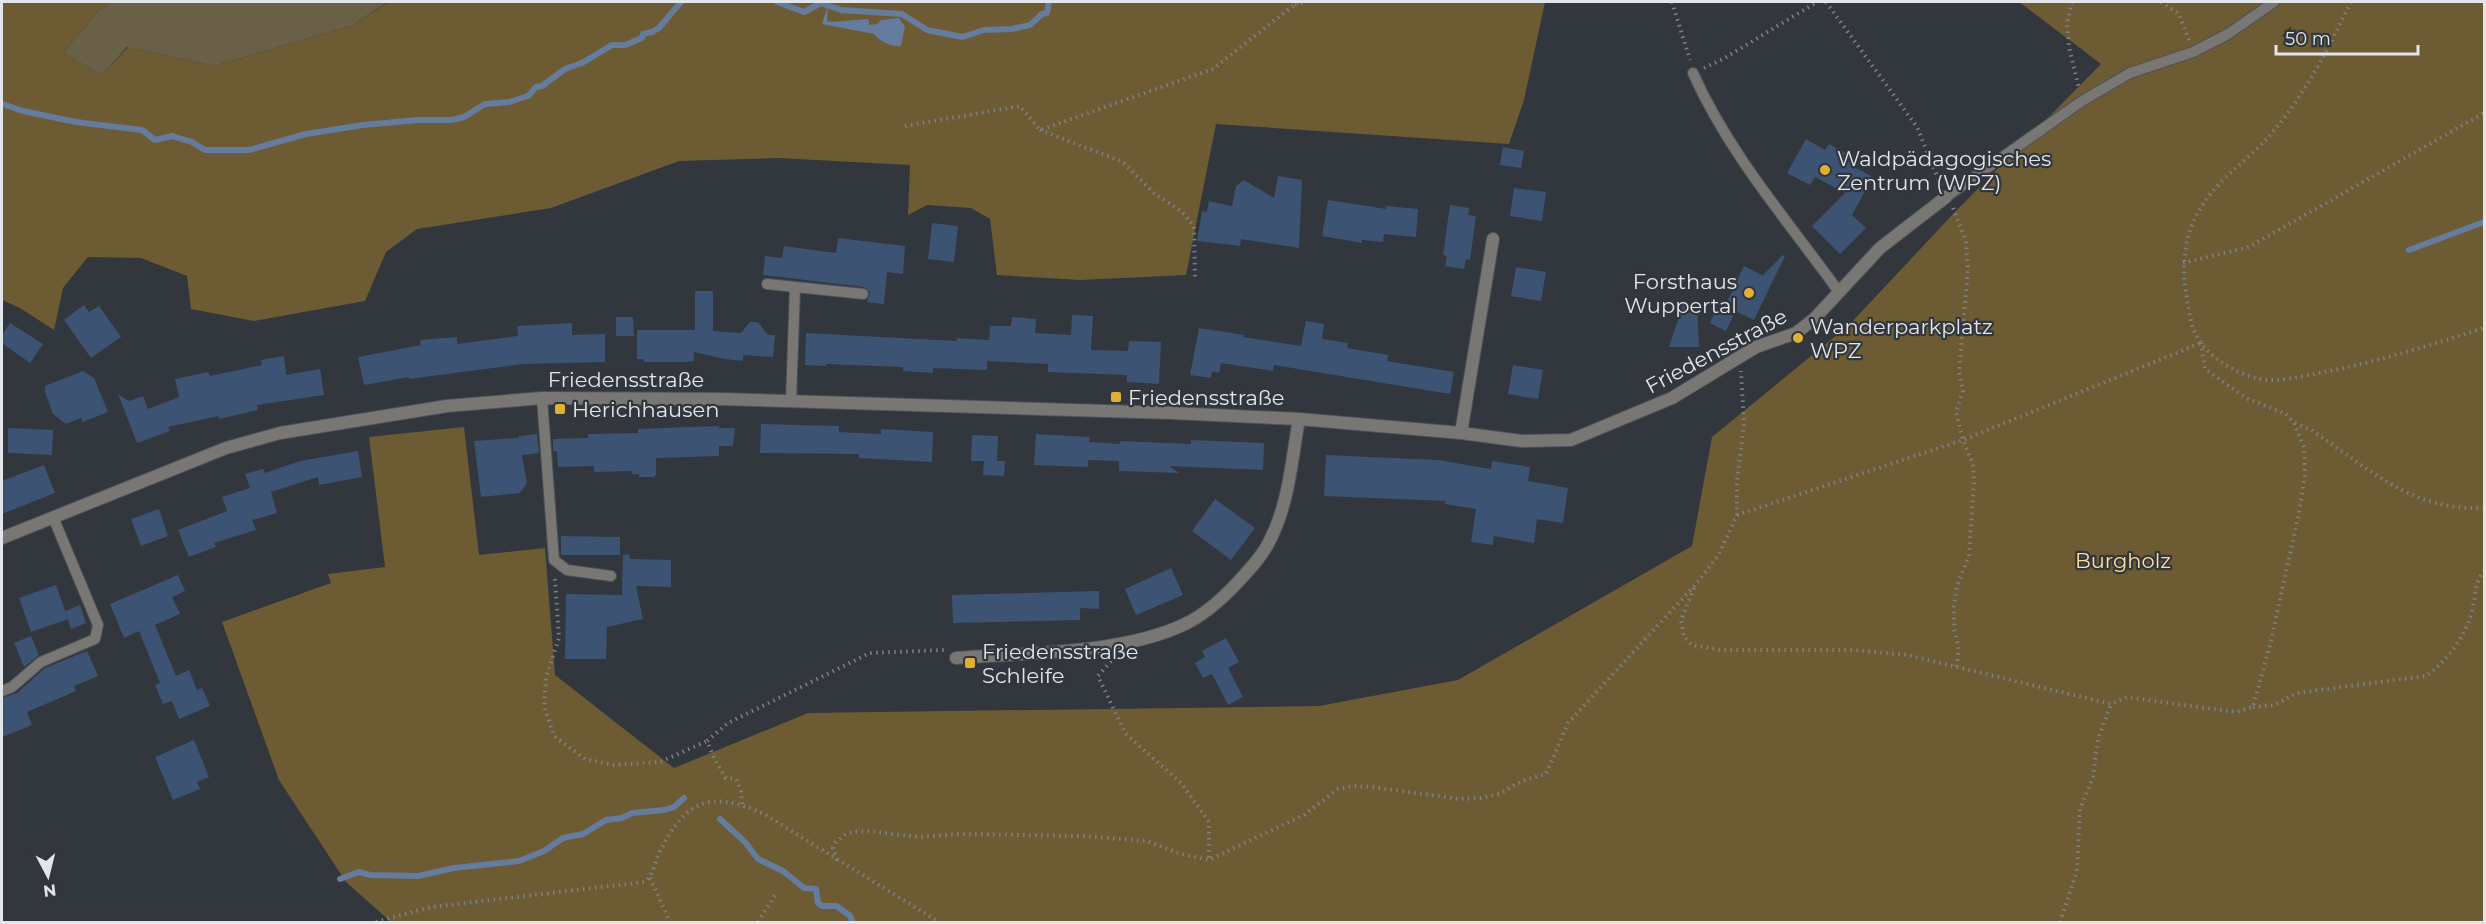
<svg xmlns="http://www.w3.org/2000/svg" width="2486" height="924" viewBox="0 0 2486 924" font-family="Montserrat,sans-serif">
<rect width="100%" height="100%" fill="#32363d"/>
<polygon fill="#6a5f47" points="111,2 388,2 351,26 214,66 127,47 102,75 63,53 98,11"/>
<g fill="#6d5b34">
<polygon points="2,2 111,2 98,11 63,53 102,75 128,47 214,66 351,26 389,2 1545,2 1524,100 1509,144 1216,124 1186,275 1080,280 997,275 990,219 971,208 927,205 908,215 910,165 778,158 679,161 551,208 417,229 386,252 365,301 254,321 191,309 187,276 141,258 88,257 63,288 54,330 20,308 2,300"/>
<polygon points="2019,2 2484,2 2484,922 391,922 346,882 279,780 222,622 331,583 328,574 385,567 369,437 464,427 479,555 545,548 555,675 674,768 808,713 1319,706 1458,680 1692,546 1712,437 1849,325 1955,212 2101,64"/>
</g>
<path fill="#657c9e" d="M828 5 827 21 831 22 867 19 869 20V25L877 24 881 20 899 18 905 27 901 46C892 47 880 42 874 34L822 24Z"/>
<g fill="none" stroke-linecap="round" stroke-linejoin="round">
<g stroke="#657c9e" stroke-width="6">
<polyline points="777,2 804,12 821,3 841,10 902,14 927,30 963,37 984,30 1012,29 1030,25 1042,14 1047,13 1049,2"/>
<polyline points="2,104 23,111 76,122 142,130 155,140 172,136 192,142 205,150 249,150 306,134 363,125 418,120 451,120 464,117 485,104 509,102 528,96 536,87 542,86 565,69 582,63 612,45 625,45 642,38 643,34 652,32 659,28 681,2"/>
<polyline points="2409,250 2484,222"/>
<polyline points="720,819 745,842 758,859 783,871 804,888 816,889 818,903 822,906 837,906 850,916 853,922"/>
<polyline points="340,879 359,872 370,875 418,876 454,868 519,861 544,851 563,838 583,834 606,820 622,818 632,813 664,810 674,807 684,798"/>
</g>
</g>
<g fill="#3d5373">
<polygon points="1806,139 1825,150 1829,144 1858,160 1854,167 1873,177 1852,215 1866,228 1840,254 1812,226 1845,193 1815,177 1810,185 1787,173"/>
<polygon points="1503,147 1524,151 1521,168 1500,165"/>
<polygon points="1278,176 1302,180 1299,248 1241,239 1240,246 1197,241 1202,211 1207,212 1209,201 1232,206 1236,186 1244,180 1274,198"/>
<polygon points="1514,188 1546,192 1542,221 1510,216"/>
<polygon points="1328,200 1386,209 1386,206 1418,209 1416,237 1384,234 1383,242 1362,240 1362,243 1322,236"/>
<polygon points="1450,205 1469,208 1468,215 1476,216 1470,260 1466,259 1464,269 1445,266 1447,256 1443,255"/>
<polygon points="932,223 958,226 954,262 928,259"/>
<polygon points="838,238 905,246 903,274 887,272 884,304 867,302 870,292 864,287 763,275 765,256 782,258 784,246 836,253"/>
<polygon points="1783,255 1785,256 1754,320 1725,306 1744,266 1762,275 1761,277"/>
<polygon points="1516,267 1546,272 1541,301 1511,296"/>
<polygon points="695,291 713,291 713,331 741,333 750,322 758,322 768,335 775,335 773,357 743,355 743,361 724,359 694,352 694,361 686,362 644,362 643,359 637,359 637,330 695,330"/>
<polygon points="84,305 89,312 99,306 121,337 91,358 64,320"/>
<polygon points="1683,305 1697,305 1699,347 1669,347"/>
<polygon points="1717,308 1733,316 1726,331 1710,323"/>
<polygon points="1072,315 1093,316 1091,350 1128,351 1129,341 1161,342 1159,384 1127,382 1127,375 1048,372 1048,364 987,361 987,370 933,368 933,373 903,371 903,367 826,364 826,366 805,365 806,333 957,341 957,338 989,340 990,326 1011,326 1012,317 1036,319 1035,333 1071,335"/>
<polygon points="616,317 633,317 634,336 616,336"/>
<polygon points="1306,321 1324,324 1322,339 1348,343 1347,348 1388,355 1387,361 1454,372 1450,394 1274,365 1273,371 1221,363 1219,373 1212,371 1211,378 1190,375 1199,328 1244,335 1243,337 1301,346"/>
<polygon points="10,323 43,344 30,363 2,343 2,335"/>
<polygon points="572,323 572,335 605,334 605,362 524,364 409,379 409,377 364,385 358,357 421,345 420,340 457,337 457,344 518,336 517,326"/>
<polygon points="284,356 286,375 320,369 324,395 257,405 258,410 219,419 218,416 168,427 170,431 137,443 118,394 129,401 143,396 148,409 179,397 175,379 208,372 210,376 262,365 261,360"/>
<polygon points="1513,365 1543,370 1538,399 1508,394"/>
<polygon points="83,371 94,378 108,412 83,422 81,418 66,424 53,414 45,392 45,386"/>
<polygon points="761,424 839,426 839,432 881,434 881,429 933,432 932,462 859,458 859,454 760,453"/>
<polygon points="719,426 719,428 735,428 733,446 719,446 719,456 656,458 656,474 654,477 639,477 639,474 632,474 632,471 594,472 594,466 558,467 557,451 553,451 553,439 588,438 588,434 638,433 638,429"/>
<polygon points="8,428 53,430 52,455 8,453"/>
<polygon points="537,434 539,453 522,455 527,483 520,493 481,497 474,441 519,438 519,436"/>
<polygon points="1036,434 1090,437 1089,442 1120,444 1120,441 1191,444 1191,440 1264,443 1263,470 1169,466 1179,473 1119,471 1119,461 1088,460 1088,467 1034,465"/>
<polygon points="972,435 998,436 997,461 1005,461 1004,476 983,475 984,461 971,461"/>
<polygon points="358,451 362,477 319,485 318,477 271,492 277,513 252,520 256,530 214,543 216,547 189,557 178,530 227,511 222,497 250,488 245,474 263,469 265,473 300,461"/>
<polygon points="1326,455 1438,460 1491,469 1492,461 1530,467 1528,481 1568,488 1563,523 1537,519 1534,543 1494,536 1493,545 1471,542 1476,509 1445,504 1446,501 1324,496"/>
<polygon points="44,465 55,493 2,514 2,481"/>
<polygon points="1215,499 1255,528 1231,560 1192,531"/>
<polygon points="159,509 168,536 141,546 131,519"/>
<polygon points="561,536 620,537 620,555 561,555"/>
<polygon points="629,554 630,559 671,560 671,587 636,586 643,619 607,627 606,659 565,659 566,594 622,595 623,555"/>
<polygon points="1171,568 1183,595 1136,615 1125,589"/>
<polygon points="178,575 185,591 172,597 180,614 155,625 176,676 189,670 197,690 202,688 210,706 179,719 172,701 163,704 155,685 160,683 139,631 124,638 110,604"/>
<polygon points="56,585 68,619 31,632 19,598"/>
<polygon points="1099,591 1099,609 1080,608 1080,620 953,623 952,595"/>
<polygon points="80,605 86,623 71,629 65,611"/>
<polygon points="31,636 39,655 24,667 14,643"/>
<polygon points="1226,638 1239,662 1228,668 1243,697 1228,705 1212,674 1203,678 1195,663 1205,657 1202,651"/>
<polygon points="87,651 98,676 74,686 76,691 27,712 32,725 2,737 2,698 17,693 45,668"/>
<polygon points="194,740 209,777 197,782 200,789 173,800 155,757"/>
</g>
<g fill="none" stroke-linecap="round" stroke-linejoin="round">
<defs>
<g id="lane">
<path d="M1693 73C1729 154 1788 221 1839 292"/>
<polyline points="1946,197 2082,101 2130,73 2193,52 2228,34 2274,2"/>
<polyline points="767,284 863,294"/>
<polyline points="542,398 554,560 567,570 611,576"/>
<polyline points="791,401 795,287"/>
<polyline points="2,691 12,687 41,662 95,639 98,625 53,517"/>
</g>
<g id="street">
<polyline points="1461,433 1493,239"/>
<polyline points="2,538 226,448 280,433 447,406 542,398 720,399 1172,413 1299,419 1461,433 1522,441 1571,440 1672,398 1756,347 1796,333 1814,319 1880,248 1946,197"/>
<path d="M956 658C1024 653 1124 654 1185 624 1206 614 1223 598 1238 582 1250 569 1264 554 1271 538 1289 502 1292 458 1299 419"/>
</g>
</defs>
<use href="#lane" stroke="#4e5259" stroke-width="12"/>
<use href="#street" stroke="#4e5259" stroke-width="14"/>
<g stroke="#7d8186" stroke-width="4" stroke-dasharray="1.5 4.5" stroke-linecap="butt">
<polyline points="1298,2 1294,5 1304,2"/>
<polyline points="1672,2 1690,60"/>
<polyline points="1826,2 1917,127 1941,186"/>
<polyline points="2072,2 2067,23 2069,47 2079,89"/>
<polyline points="2161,2 2179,14 2189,40"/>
<path d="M2351 2C2328 48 2306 94 2271 134 2250 159 2220 177 2202 206 2181 238 2181 274 2189 310 2190 316 2191 323 2193 328 2203 356 2240 378 2268 380 2285 381 2302 376 2318 373 2375 363 2430 345 2484 328"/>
<polyline points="1704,68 1723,59 1817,2"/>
<polyline points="905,126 1020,106 1040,130 1213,69 1294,5"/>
<polyline points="1040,130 1123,162 1155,194 1181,211 1194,226 1195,280"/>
<polyline points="1953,208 1966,241 1968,269 1959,372 1963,391 1956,412 1963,440 1973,464 1974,483 1969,556 1957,585 1954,606 1954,629 1959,650 1956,667"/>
<polyline points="2183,263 2249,247 2484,113"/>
<path d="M2295 423 2311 430C2369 468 2410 511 2484 508"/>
<polyline points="1737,515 1963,440 2201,343"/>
<polyline points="555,579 559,638 546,677 544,706 554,736 585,759 614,765 660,762 707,741"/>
<polyline points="1694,588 1681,620 1684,637 1692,645 1721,650 1854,650 1907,655 2111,704 2127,697 2235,712 2253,707 2270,645 2299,513 2305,474 2304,447 2294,423 2286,414 2246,398 2205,369 2201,343"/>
<polyline points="1111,661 1098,676 1125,733 1182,784 1209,822 1209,860"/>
<path d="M2253 707 2275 705 2297 693 2426 676C2447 661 2466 636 2472 611 2476 596 2474 583 2484 571"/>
<polyline points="742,804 741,791 736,779 726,778 715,760 707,741 728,723 870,653 945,650"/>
<polyline points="837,860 833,848 836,842 845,835 852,832 868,831 919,837 959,834 1083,836 1147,841 1181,854 1209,860 1304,815 1338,789 1353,786 1372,787 1460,799 1481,798 1499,794 1522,781 1546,774 1568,723 1696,584 1718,556 1737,515 1737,481 1744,424 1741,371"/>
<polyline points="650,878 670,922"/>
<path d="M376 922 431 907 645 882C653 875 655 862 659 853 686 799 710 790 764 814L939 922"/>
<polyline points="758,922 777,892"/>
<polyline points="2060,922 2077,871 2080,809 2093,777 2098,739 2111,704"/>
</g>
<use href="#lane" stroke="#797773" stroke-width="10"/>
<use href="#street" stroke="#797773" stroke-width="12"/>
</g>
<g fill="#e0b034" stroke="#32363d" stroke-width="2">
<circle cx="1825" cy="170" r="6"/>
<circle cx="1749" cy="293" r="6"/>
<circle cx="1798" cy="338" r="6"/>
<rect x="1110" y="391" width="12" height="12" rx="3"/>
<rect x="554" y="403" width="12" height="12" rx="3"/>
<rect x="964" y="657" width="12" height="12" rx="3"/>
</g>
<g text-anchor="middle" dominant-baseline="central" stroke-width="4.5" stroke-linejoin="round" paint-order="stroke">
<g font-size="21" fill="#e2e5e9" stroke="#32363d" text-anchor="start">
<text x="1837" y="158">Waldpädagogisches<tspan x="1837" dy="24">Zentrum (WPZ)</tspan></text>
<text x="1737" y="281" text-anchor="end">Forsthaus<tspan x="1737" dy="24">Wuppertal</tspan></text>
<text x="1810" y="326">Wanderparkplatz<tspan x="1810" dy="24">WPZ</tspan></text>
<text x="1128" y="397">Friedensstraße</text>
<text x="572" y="409">Herichhausen</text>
<text x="982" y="651">Friedensstraße<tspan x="982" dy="24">Schleife</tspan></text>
</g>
<g font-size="21" fill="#e2e5e9" stroke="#32363d">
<text transform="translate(1716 351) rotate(-28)">Friedensstraße</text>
<text x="626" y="379">Friedensstraße</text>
</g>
<g font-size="21" fill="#fddf9c" stroke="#32363d">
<text x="2123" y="560">Burgholz</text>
</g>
</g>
<rect width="2486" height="924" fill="none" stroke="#e2e5e9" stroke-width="6"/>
<g transform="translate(48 876) rotate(173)" stroke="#32363d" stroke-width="4.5" paint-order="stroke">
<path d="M0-4.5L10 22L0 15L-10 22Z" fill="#e2e5e9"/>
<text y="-9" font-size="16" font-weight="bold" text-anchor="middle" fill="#e2e5e9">N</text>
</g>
<path d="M2276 45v9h142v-9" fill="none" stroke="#e2e5e9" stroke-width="3"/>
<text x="2285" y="45" font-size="18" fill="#e2e5e9" stroke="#32363d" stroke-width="4.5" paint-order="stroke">50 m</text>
</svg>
